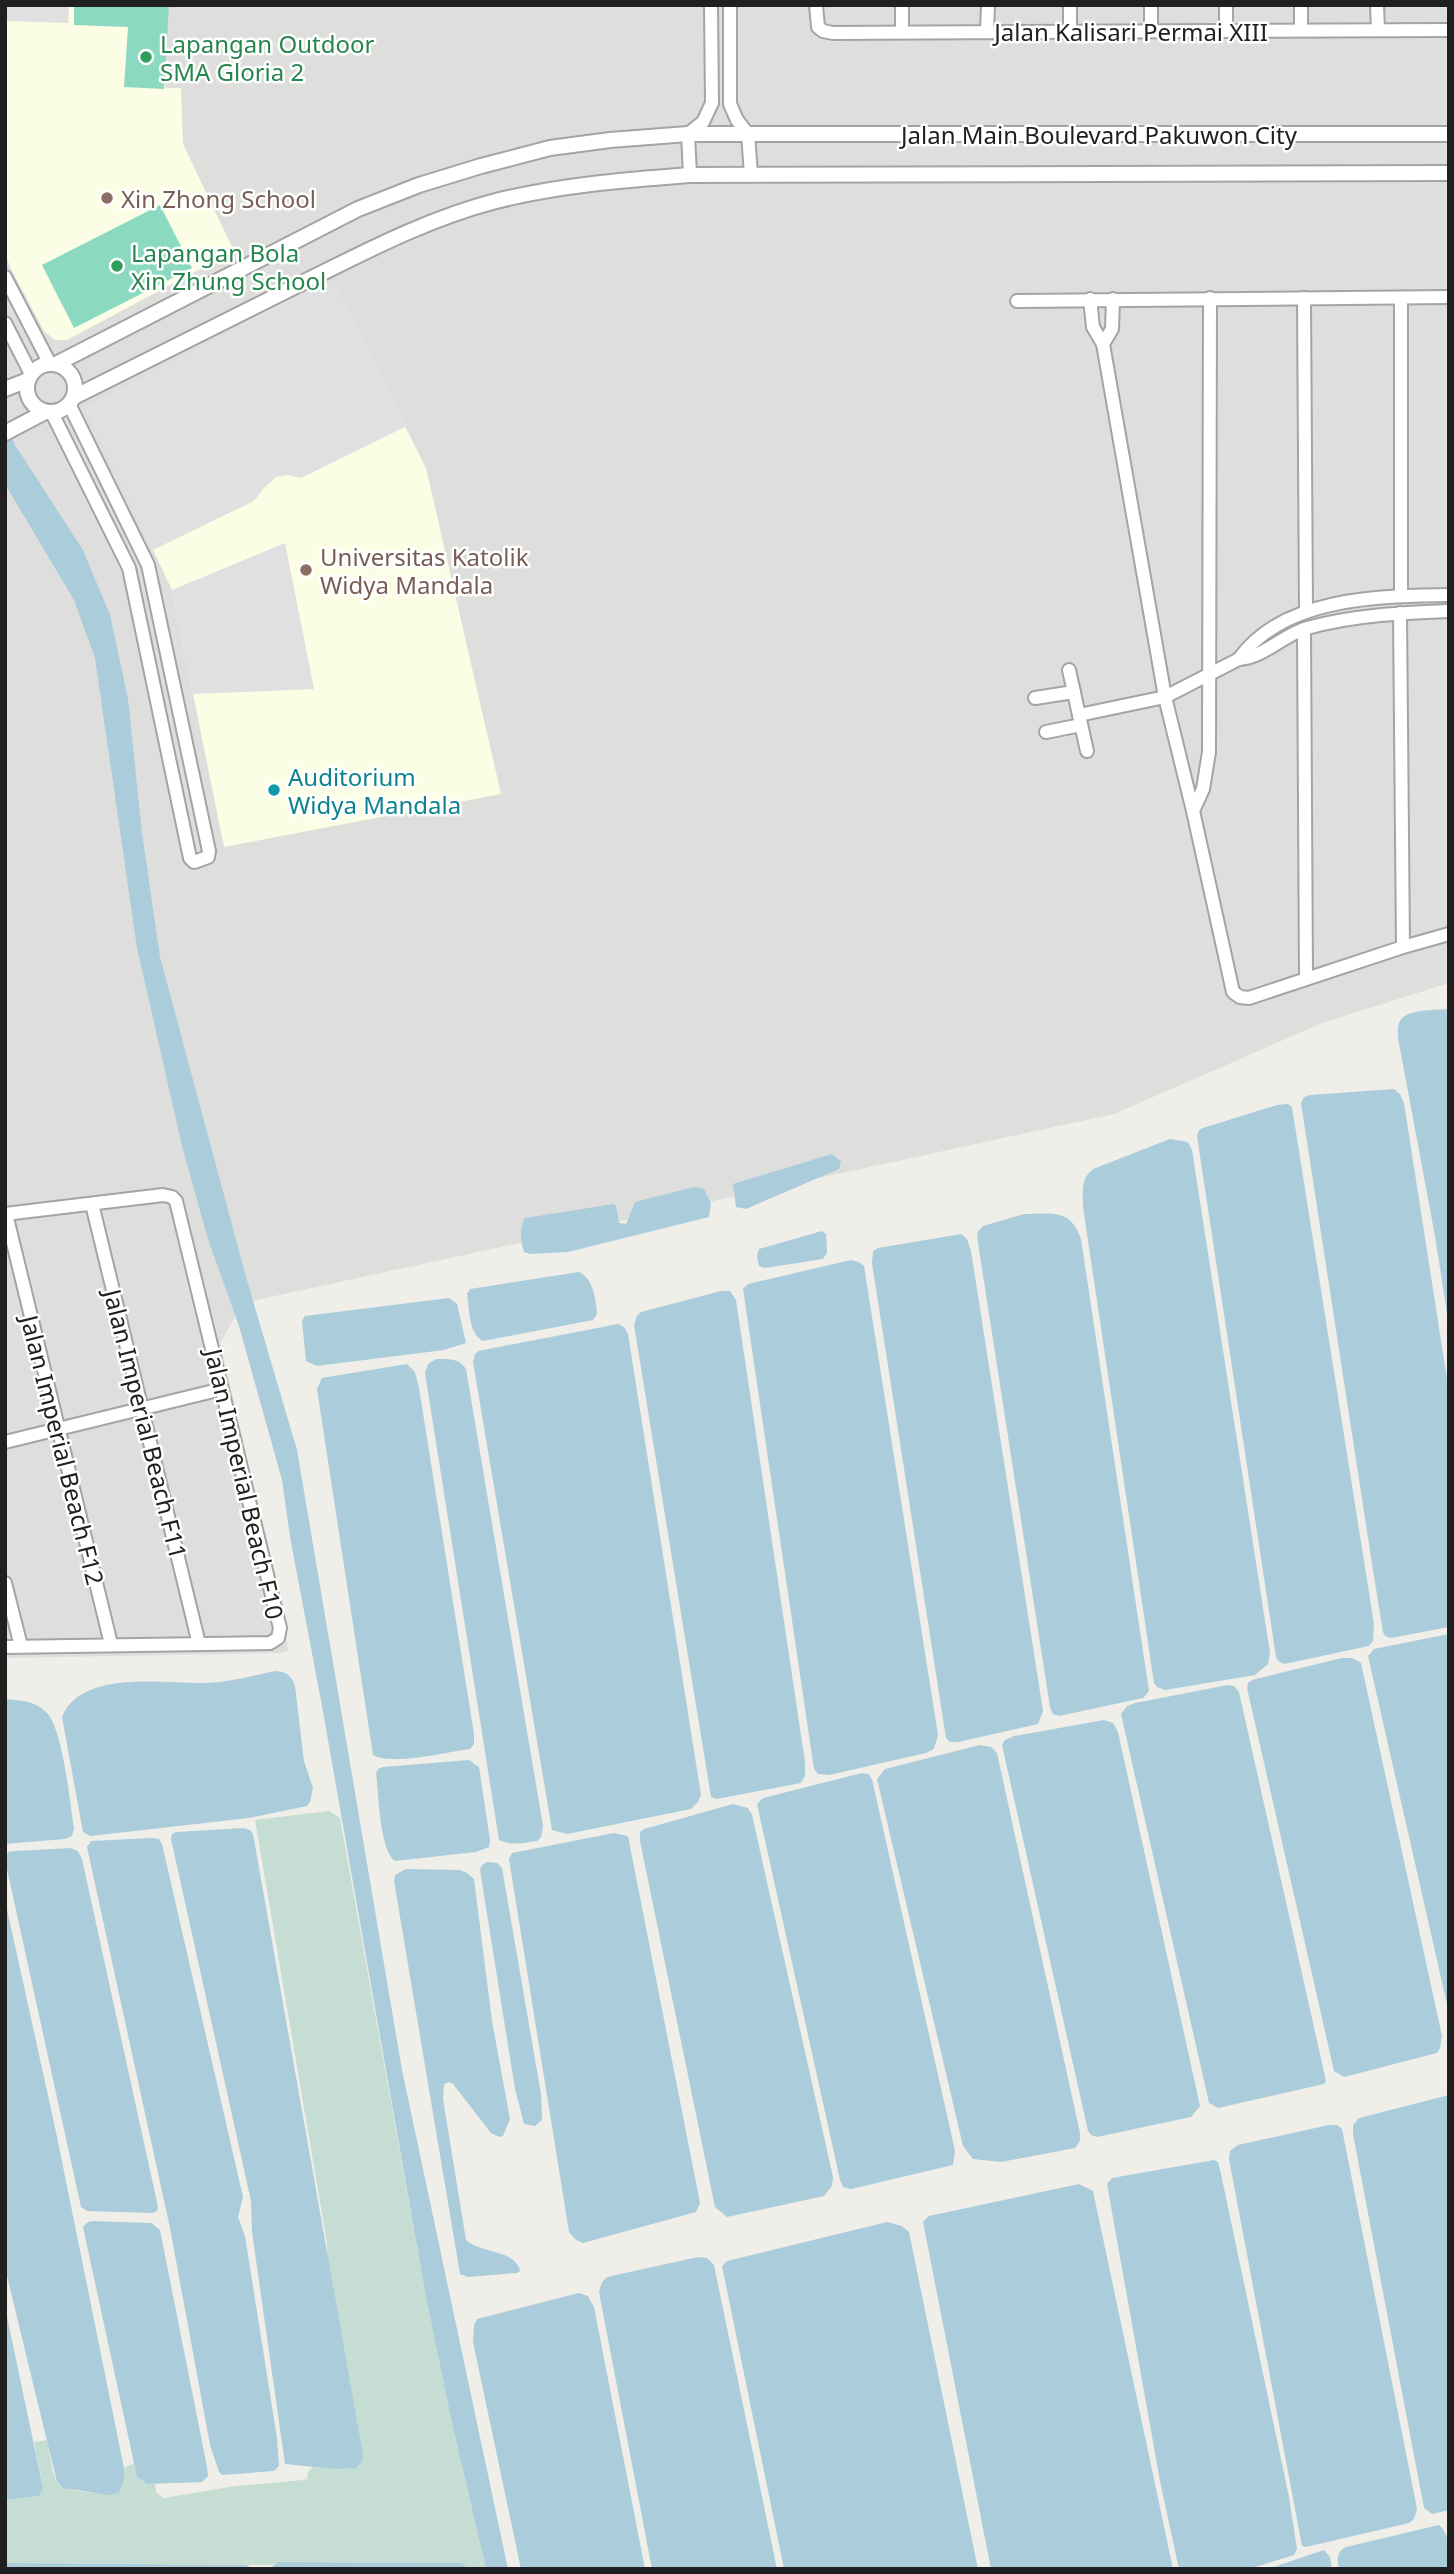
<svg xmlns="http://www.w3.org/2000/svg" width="1454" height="2574" viewBox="0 0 1454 2574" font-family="'Noto Sans',sans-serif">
<rect width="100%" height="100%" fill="#f0eee8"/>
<polygon fill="#dededd" points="5,5 1449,5 1449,983 1322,1023 1114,1114 243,1303 220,1343 280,1596 288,1650 282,1653 5,1658"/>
<g fill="#fbfde4">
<polygon points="5,5 165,5 165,88 181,88 183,144 234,251 67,340 55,340 44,331 10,267 5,253"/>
<polygon points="330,278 426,468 501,794 224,847 172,590 87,409"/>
</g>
<path fill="#c6ddd4" d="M329 1811 340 1818 425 2292 451 2419 486 2569H469L462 2563 277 2562 272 2565H246L5 2563V2500L39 2496 43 2488 34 2442 47 2440C50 2453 51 2473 58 2484 64 2492 108 2495 119 2493L124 2481V2468L134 2463 137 2477 147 2484H155L156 2492 163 2498 236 2486 303 2480 307 2479 308 2472 313 2467 334 2469 327 2243 255 1820Z"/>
<g fill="#8cd9c1">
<polygon points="74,5 169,5 164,89 124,87 128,27 74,25"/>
<polygon points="160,205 192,268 74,328 42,265"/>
</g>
<g fill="#e0e0e0">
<polygon points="5,5 69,5 68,23 5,21"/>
<polygon points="330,278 405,427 301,478 288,475 276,477 263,489 254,501 153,550 87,409"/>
<polygon points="285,543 314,689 193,694 172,590"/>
</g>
<g fill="#abccda">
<polygon points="5,426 15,445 83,550 110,615 128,699 142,833 160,957 246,1277 297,1450 402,2070 508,2569 486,2569 451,2419 425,2292 322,1706 290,1537 282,1480 239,1326 208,1239 182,1146 137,948 95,658 74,600 5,484"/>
<path d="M1449 1009V1326L1435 1236 1398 1038C1398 1033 1397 1026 1400 1021 1406 1009 1436 1010 1449 1009Z"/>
<polygon points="1394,1089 1400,1094 1404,1103 1449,1392 1449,1627 1391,1638 1385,1636 1383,1632 1373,1570 1301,1103 1304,1097 1310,1095"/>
<polygon points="1288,1104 1292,1107 1374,1624 1373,1641 1369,1646 1284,1664 1278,1661 1276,1657 1197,1136 1199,1130 1203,1128 1277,1105"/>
<path d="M1170 1139 1188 1142 1192 1150 1270 1653 1268 1664 1255 1675 1165 1690 1157 1687 1154 1683 1083 1207C1083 1192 1080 1179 1093 1169Z"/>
<polygon points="832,1154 841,1161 839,1169 746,1209 736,1207 733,1184"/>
<path d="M694 1187 704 1189 711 1203 709 1217 568 1252 530 1254 524 1252C521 1243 519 1227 525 1218L614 1204 616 1206 619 1223 626 1224 635 1202Z"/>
<path d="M1024 1214C1053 1214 1070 1208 1081 1239L1149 1691 1143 1698 1059 1716 1053 1714 1050 1707 978 1243 977 1233 983 1226Z"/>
<polygon points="822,1231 826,1234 827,1253 823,1259 765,1268 759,1266 757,1256 759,1249"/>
<polygon points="961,1234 967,1239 971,1251 1043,1711 1038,1724 958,1742 950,1742 946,1738 872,1263 873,1251 878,1248"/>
<polygon points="851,1260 859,1262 864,1266 938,1735 934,1749 926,1753 829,1775 818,1774 814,1769 743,1289 748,1284"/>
<path d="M579 1272C593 1278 596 1300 597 1314L593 1320 483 1341C468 1333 470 1310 467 1294L470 1289Z"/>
<polygon points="721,1291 730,1291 736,1300 805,1762 805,1776 801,1783 717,1799 711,1797 634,1325 637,1316 641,1312"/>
<polygon points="449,1298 457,1304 466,1343 444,1350 317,1366 306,1361 302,1321 305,1316"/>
<polygon points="618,1324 624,1327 628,1334 701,1795 698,1802 691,1809 567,1834 552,1830 473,1362 475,1354 478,1351"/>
<path d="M436 1359C449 1359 459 1358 466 1369L543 1826 541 1837 537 1841C523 1843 512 1846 499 1840L425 1373 428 1364Z"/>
<path d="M407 1364 415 1372 419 1388 474 1734V1744L470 1749C446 1752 393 1766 373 1755L317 1389 322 1378Z"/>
<polygon points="1449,1634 1449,2013 1368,1656 1374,1649"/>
<polygon points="1342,1658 1352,1658 1361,1663 1442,2036 1440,2048 1437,2053 1344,2077 1334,2071 1247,1688 1248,1683 1252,1680"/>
<path d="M275 1671C287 1672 291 1675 295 1686L304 1761 313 1788 310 1802 307 1806 249 1818 90 1836 83 1832 62 1717C81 1669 164 1684 206 1683 230 1682 252 1676 275 1671Z"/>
<polygon points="1228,1685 1234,1686 1239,1692 1326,2081 1324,2084 1218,2108 1209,2103 1121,1714 1127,1706 1135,1703"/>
<path d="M5 1699C20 1700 35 1701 46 1712 63 1728 70 1803 74 1829L72 1836 65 1839 5 1844Z"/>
<polygon points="1104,1720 1113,1723 1118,1732 1200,2106 1191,2117 1097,2137 1091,2135 1088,2131 1002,1745 1005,1740 1014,1736"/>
<polygon points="980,1745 991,1747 997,1753 1080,2133 1080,2141 1075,2148 1001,2162 973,2159 963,2146 877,1779 885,1769"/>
<path d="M469 1760 479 1767 490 1840 489 1847 476 1852 395 1861C379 1849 379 1794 376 1773L378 1769 383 1767Z"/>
<polygon points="862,1773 868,1774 872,1779 955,2151 953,2165 851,2189 843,2187 840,2180 757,1804 763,1798"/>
<polygon points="733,1804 748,1808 752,1815 833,2177 832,2186 824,2196 727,2217 715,2207 640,1841 640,1832 644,1829"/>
<polygon points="243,1828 250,1830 253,1834 363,2455 362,2461 356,2468 334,2469 285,2464 252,2232 251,2201 171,1839 172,1834 176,1832"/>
<polygon points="614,1833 628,1836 700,2203 696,2212 583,2243 576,2240 569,2232 509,1859 512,1853"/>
<polygon points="152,1838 159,1839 162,1844 243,2197 238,2217 245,2236 277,2438 279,2466 274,2471 222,2475 219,2472 210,2445 170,2228 87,1847 91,1841"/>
<polygon points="70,1848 78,1851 82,1859 158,2207 157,2211 153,2213 87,2211 81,2207 5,1860 8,1852 16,1851"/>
<polygon points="487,1862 497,1863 502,1868 541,2094 542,2120 535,2126 524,2124 515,2089 480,1870 482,1865"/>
<path d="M406 1869 460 1870 467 1873 474 1879 492 2021 510 2119 503 2136 499 2137 491 2133 453 2084 449 2082 444 2084 443 2099 466 2240C481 2254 515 2249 520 2271L517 2273 468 2277 460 2274 394 1881 395 1875Z"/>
<polygon points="5,1900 56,2132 124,2468 124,2481 119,2493 109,2495 63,2488 57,2482 5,2268"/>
<polygon points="1449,2095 1449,2510 1432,2514 1424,2508 1353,2134 1353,2125 1359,2118"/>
<polygon points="1329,2125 1337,2125 1342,2129 1417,2509 1414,2519 1409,2523 1306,2547 1302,2546 1229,2159 1230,2151 1238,2145"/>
<polygon points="1214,2160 1218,2162 1221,2174 1289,2497 1297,2549 1294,2555 1249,2569 1179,2569 1160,2481 1107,2184 1112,2178"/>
<polygon points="1079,2184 1093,2191 1173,2569 991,2569 923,2222 929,2216"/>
<polygon points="93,2221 151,2223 160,2230 207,2467 208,2476 202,2482 147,2484 137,2477 83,2227 88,2222"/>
<polygon points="887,2222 902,2226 909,2232 978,2569 784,2569 722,2266 727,2261"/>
<polygon points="698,2257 707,2258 714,2265 777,2569 652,2569 599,2292 602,2282 607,2277"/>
<polygon points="579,2293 588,2296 594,2307 645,2569 521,2569 473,2342 474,2325 477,2319"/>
<polygon points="5,2307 43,2488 39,2496 5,2500"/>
<path d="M1439 2525C1451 2535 1449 2554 1449 2569H1339C1337 2559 1336 2552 1346 2547Z"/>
<polygon points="1324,2550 1330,2557 1332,2569 1268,2569"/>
<polygon points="277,2562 462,2563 469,2569 270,2569"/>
<polygon points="5,2563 246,2565 254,2569 5,2569"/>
</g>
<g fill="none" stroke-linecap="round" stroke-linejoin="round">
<defs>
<g id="minor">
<polyline points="730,5 730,104 737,120 748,134 751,174"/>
<polyline points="816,5 818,27 823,31 833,33 1449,30"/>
<polyline points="902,5 902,32"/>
<polyline points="1151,5 1151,30"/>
<polyline points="1226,5 1226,30"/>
<polyline points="1301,5 1301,30"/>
<polyline points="1377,5 1378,30"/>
<polyline points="987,31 988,5"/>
<polyline points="1070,31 1070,5"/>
<polyline points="690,175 688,134 703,122 712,103 711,5"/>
<polyline points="5,277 50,364"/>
<polyline points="1304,298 1306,611"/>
<polyline points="1090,299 1093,327 1103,344 1165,697 1193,811 1233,992 1240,997 1249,998 1403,947 1449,934"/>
<polyline points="1017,301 1449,297"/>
<polyline points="5,323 31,374"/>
<polyline points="1103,344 1112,329 1113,299"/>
<polyline points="52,413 129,568 190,858 194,862 208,857 209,851 148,565 69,404"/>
<polyline points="1401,596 1401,298"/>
<polyline points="1400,613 1403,947"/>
<polyline points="1304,629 1306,977"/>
<path d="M1239 659C1283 597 1379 596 1449 595"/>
<polyline points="1069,670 1087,751"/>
<polyline points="1035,698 1074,692"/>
<path d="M1079 715 1165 697 1239 659C1263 658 1283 635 1307 628 1354 615 1401 613 1449 611"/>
<polyline points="1046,732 1081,725"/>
<polyline points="1193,811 1203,789 1209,752 1210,298"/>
<polyline points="92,1204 199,1644"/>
<polyline points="5,1214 163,1195 172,1197 176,1201 280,1628 278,1638 270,1643 5,1647"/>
<polyline points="6,1214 111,1644"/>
<polyline points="5,1442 222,1389"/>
<polyline points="5,1583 21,1646"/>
</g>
<g id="tertiary">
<circle cx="51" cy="388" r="24"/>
<polyline points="56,364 358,209 419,185 481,166 550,148 610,140 688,134 1449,134"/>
<polyline points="5,389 28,380"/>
<path d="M74 397C148 360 222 323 296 286 361 254 426 219 496 201 560 185 625 180 690 175L1449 173"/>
<polyline points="5,433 45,412"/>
</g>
</defs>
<use href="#minor" stroke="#a4a4a4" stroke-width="16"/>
<use href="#tertiary" stroke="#a4a4a4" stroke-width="18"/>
<use href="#minor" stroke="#fff" stroke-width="12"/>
<use href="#tertiary" stroke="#fff" stroke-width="14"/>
</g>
<g fill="#2e9e5b" stroke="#fff" stroke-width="2.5">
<circle cx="146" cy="57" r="7"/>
<circle cx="117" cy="266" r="7"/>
</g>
<g fill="#8d6e63" stroke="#fff" stroke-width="2.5">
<circle cx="107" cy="198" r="7"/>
<circle cx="306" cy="570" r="7"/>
</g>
<circle fill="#0f9aa8" stroke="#fff" stroke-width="2.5" cx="274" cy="790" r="7"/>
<g text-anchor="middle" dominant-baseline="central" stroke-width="5" stroke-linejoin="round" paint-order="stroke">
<g font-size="24" fill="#202020" stroke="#fff">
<text x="1131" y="31">Jalan Kalisari Permai XIII</text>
<text x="1099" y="134">Jalan Main Boulevard Pakuwon City</text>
<text transform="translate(146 1424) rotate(76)">Jalan Imperial Beach F11</text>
<text transform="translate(63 1450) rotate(76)">Jalan Imperial Beach F12</text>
<text transform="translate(245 1484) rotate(77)">Jalan Imperial Beach F10</text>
</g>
<g font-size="24" fill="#27864d" stroke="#fff" text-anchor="start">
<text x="160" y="43">Lapangan Outdoor<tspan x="160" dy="28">SMA Gloria 2</tspan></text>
<text x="131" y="252">Lapangan Bola<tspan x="131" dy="28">Xin Zhung School</tspan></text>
</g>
<g font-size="24" fill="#785e54" stroke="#fff" text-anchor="start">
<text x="121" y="198">Xin Zhong School</text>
<text x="320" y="556">Universitas Katolik<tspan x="320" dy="28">Widya Mandala</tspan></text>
</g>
<g font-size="24" fill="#0d838f" stroke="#fff" text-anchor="start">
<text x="288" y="776">Auditorium<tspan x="288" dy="28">Widya Mandala</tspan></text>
</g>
</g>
<rect width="1454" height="2574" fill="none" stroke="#202020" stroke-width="14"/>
</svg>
